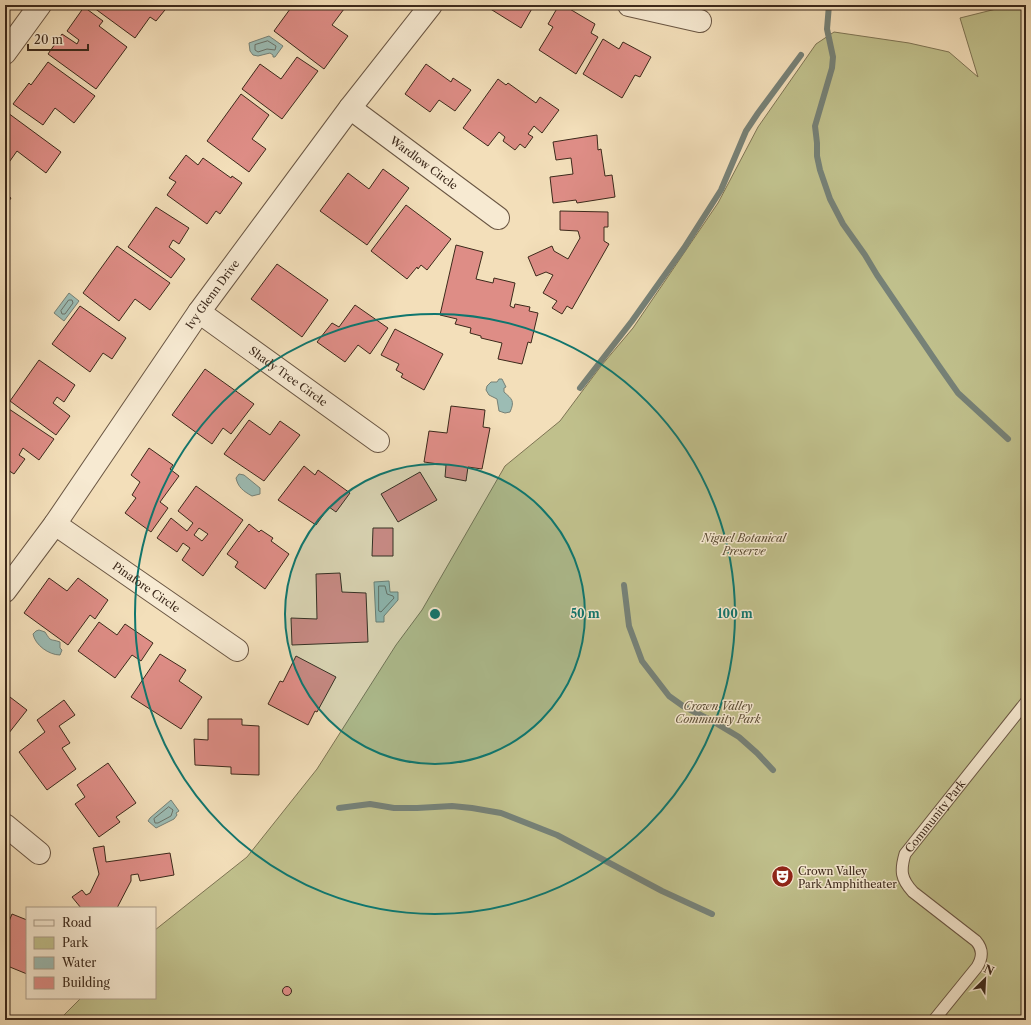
<svg xmlns="http://www.w3.org/2000/svg" width="1031" height="1025" viewBox="0 0 1031 1025" font-family="'Libre Caslon Text',serif">
<rect width="100%" height="100%" fill="#f3dfba"/>
<filter id="stains"><feTurbulence type="fractalNoise" baseFrequency=".005" numOctaves="4"/><feColorMatrix values="0 0 0 0 .2 0 0 0 0 .09 0 0 0 0 .02 0 0 0 .5 -.17"/></filter>
<radialGradient id="worn" r=".72"><stop offset=".6" stop-color="#630" stop-opacity="0"/><stop offset="1" stop-color="#630" stop-opacity=".3"/></radialGradient>
<polygon fill="#c0c08c" stroke="#7e7454" points="1012,5 1026,5 1026,1020 59,1020 81,998 155,998 155,930 247,857 317,769 396,645 422,610 505,466 560,421 601,366 633,328 718,203 758,127 816,44 834,32 909,43 949,52 978,77 960,18"/>
<g fill="#9cbcb4" stroke="#768177">
<polygon points="269,36 283,46 275,57 273,57 273,55 270,53 258,56 253,55 250,51 249,43"/>
<polygon points="69,293 79,301 64,321 54,313"/>
<path d="M499 379H502L506 387 504 388V392C512 399 515 401 510 412L505 413 499 411 497 399 489 395 486 390 487 386 491 382H497Z"/>
<path d="M239 474 244 475 260 488V494L252 496C243 491 238 487 236 478Z"/>
<polygon points="389,581 390,592 398,592 398,600 384,616 384,622 376,622 374,582"/>
<path d="M39 630 45 632C52 643 49 638 60 642V648L62 650 60 655C49 655 35 645 33 634L36 631Z"/>
<polygon points="171,800 179,811 176,813 177,815 174,819 156,828 148,821 150,818"/>
</g>
<g fill="none" stroke-linecap="round" stroke-linejoin="round">
<g stroke="#6c7268" stroke-width="1">
<polygon points="268,41 276,46 275,50 267,49 258,52 255,50 255,45"/>
<polygon points="69,300 72,300 73,303 65,314 62,314 61,311"/>
<polygon points="379,586 385,586 387,594 393,596 394,598 381,612 379,611"/>
<polygon points="169,807 173,810 171,816 158,823 155,823 154,819"/>
</g>
<g stroke="#768177" stroke-width="6">
<polyline points="829,5 827,29 833,57 832,68 815,126 817,143 817,156 820,170 830,199 843,224 865,255 877,275 939,366 958,393 1008,439"/>
<polyline points="580,388 632,321 684,248 721,190 746,131 758,113 801,55"/>
<polyline points="624,585 629,626 642,661 669,696 683,706 714,722 739,737 757,753 773,770"/>
<polyline points="339,808 370,804 394,808 417,808 452,806 472,808 501,813 557,835 662,891 712,914"/>
</g>
</g>
<g fill="#de8d86" stroke="#3c291b" fill-rule="evenodd">
<polygon points="90,5 169,5 156,21 150,17 135,38"/>
<polygon points="293,5 339,5 344,9 332,25 348,36 324,69 274,31"/>
<polygon points="484,5 534,5 521,28"/>
<polygon points="559,5 563,5 595,24 591,33 598,37 576,74 539,50 553,27 548,24"/>
<polygon points="84,7 103,21 99,26 127,47 96,89 48,54 62,34 77,44 79,40 67,31"/>
<polygon points="603,39 619,49 623,42 651,57 640,77 635,75 622,98 583,74"/>
<polygon points="297,57 318,71 282,119 242,89 260,64 281,79"/>
<polygon points="48,62 95,96 74,123 55,108 43,125 13,104 29,83 31,85"/>
<polygon points="426,64 451,82 453,78 471,90 455,111 439,100 430,112 405,94"/>
<polygon points="498,79 506,85 508,83 536,103 540,97 559,110 542,133 534,126 528,134 533,137 525,148 520,144 515,150 503,141 505,137 499,132 488,146 463,128"/>
<polygon points="241,94 269,115 252,139 266,149 249,172 207,141"/>
<polygon points="8,113 61,152 46,173 17,151 5,168 5,117"/>
<polygon points="597,135 598,150 601,149 605,176 612,175 615,197 577,203 576,200 553,203 550,177 573,174 571,158 556,160 553,142"/>
<polygon points="186,155 198,165 203,158 231,178 232,176 242,183 220,214 216,211 207,224 167,195 176,182 169,178"/>
<polygon points="383,169 409,188 367,245 320,211 348,173 369,189"/>
<polygon points="5,194 11,198 5,207"/>
<polygon points="406,205 451,239 427,270 421,265 418,269 417,267 407,279 371,251"/>
<polygon points="156,207 189,228 179,244 173,240 169,247 185,259 171,278 128,247"/>
<polygon points="560,211 608,212 608,227 604,227 604,241 609,244 572,309 567,306 562,314 552,308 557,301 543,293 553,275 546,272 536,276 528,257 552,246 554,251 568,259 580,238 578,231 560,230"/>
<polygon points="456,245 483,252 476,279 493,283 494,278 515,283 510,306 514,308 515,304 530,307 529,311 538,313 531,343 528,342 522,364 498,359 502,343 481,338 481,336 470,333 471,328 455,324 457,319 440,315"/>
<polygon points="117,246 170,283 150,310 135,299 119,321 83,293"/>
<polygon points="277,264 328,300 302,337 251,299"/>
<polygon points="355,305 388,328 370,354 358,345 345,362 317,342 332,323 339,327"/>
<polygon points="80,306 126,338 112,359 103,353 90,372 52,344"/>
<polygon points="395,329 443,354 424,390 401,377 403,374 396,370 399,364 381,355"/>
<polygon points="39,360 75,385 64,402 57,397 53,403 70,416 56,435 10,401"/>
<polygon points="205,369 254,404 231,434 223,428 212,444 172,415"/>
<polygon points="451,406 485,410 483,427 490,428 482,469 468,467 466,481 445,477 446,465 424,462 429,431 447,433"/>
<polygon points="6,407 54,439 39,460 23,448 19,455 25,459 14,474 5,468"/>
<polygon points="249,420 270,435 280,421 300,435 264,481 224,454"/>
<polygon points="149,448 173,465 170,469 179,476 160,502 168,508 151,532 125,513 136,498 132,495 140,482 131,475"/>
<polygon points="304,466 315,475 318,470 350,493 336,512 329,507 316,525 278,500"/>
<polygon points="420,472 437,500 398,522 381,494"/>
<path d="M196 486 243 520 203 576 182 560 190 548 183 543 177 552 157 538 171 518 187 531 193 523 178 511ZM199 528 208 534 202 541 194 535Z"/>
<polygon points="249,524 259,532 261,530 273,538 271,541 289,554 265,589 235,567 238,562 227,554"/>
<polygon points="373,528 393,528 393,556 372,556"/>
<polygon points="340,573 342,592 366,593 368,642 292,645 291,618 317,619 316,574"/>
<polygon points="49,578 67,591 78,578 108,600 95,619 90,615 68,645 24,613"/>
<polygon points="99,622 117,635 125,624 153,643 141,661 132,655 115,678 78,651"/>
<polygon points="160,654 186,670 179,681 202,697 181,729 131,697"/>
<polygon points="296,656 336,677 317,712 315,711 308,725 268,704 280,681 283,682"/>
<polygon points="5,686 9,689 6,694 27,710 5,738"/>
<polygon points="64,700 75,715 59,726 70,743 62,748 76,769 47,790 19,752 45,732 37,720"/>
<polygon points="208,719 242,719 242,725 259,726 259,775 231,774 231,767 195,765 194,739 208,740"/>
<polygon points="108,763 136,803 116,817 120,822 99,837 75,804 85,797 77,785"/>
<polygon points="104,846 106,862 170,853 174,875 140,881 138,874 131,875 131,881 117,908 81,908 72,897 82,890 86,895 90,893 99,874 93,848"/>
<polygon points="12,914 27,920 27,974 5,965 5,931"/>
<circle cx="287" cy="991" r="4.5"/>
</g>
<g fill="none" stroke-linecap="round" stroke-linejoin="round">
<defs>
<g id="service">
<path id="s1" d="M934 1020 977 967C983 957 983 949 976 941L913 892C901 879 900 871 905 854L1026 702"/>
</g>
<g id="minor">
<polyline points="629,5 700,21"/>
<polyline points="5,53 40,5"/>
<path id="s2" d="M350 108 498 218"/>
<path id="s3" d="M199 312 378 441"/>
<path id="s4" d="M55 524 237 650"/>
<path id="s5" d="M5 591 55 524 199 312 350 108 431 5"/>
<polyline points="5,825 39,853"/>
</g>
</defs>
<use href="#service" stroke="#6a5643" stroke-width="13"/>
<use href="#minor" stroke="#6a5643" stroke-width="24"/>
<use href="#service" stroke="#f7ead2" stroke-width="11"/>
<use href="#minor" stroke="#f7ead2" stroke-width="22"/>
</g>
<circle cx="435" cy="614" r="150" fill="#0f766e" fill-opacity=".12"/>
<g fill="none" stroke="#0f766e" stroke-width="2">
<circle cx="435" cy="614" r="150"/>
<circle cx="435" cy="614" r="300"/>
</g>
<defs>
<symbol id="theatre-disc" viewBox="-11 -11 22 22"><circle r="9.5" fill="#8f2418" stroke="#f7ead2"/><path d="M-5-5.5Q0-4 5-5.5V0Q5 5 0 6Q-5 5-5 0ZM-3.3-2.5H-1v1.5H-3.3ZM1-2.5H3.3v1.5H1ZM-2.8 1Q0 5.5 2.8 1Z" fill="#fff"/></symbol>
</defs>
<g fill-rule="evenodd">
<use href="#theatre-disc" x="770" y="864" width="25" height="25"/>
</g>
<g text-anchor="middle" dominant-baseline="central" stroke-width="3" stroke-linejoin="round" paint-order="stroke">
<g font-size="11" fill="#3c291b" stroke="#f7ead2">
<text stroke="none"><textPath href="#s2" startOffset="92">Wardlow Circle</textPath></text>
<text stroke="none"><textPath href="#s5" startOffset="362">Ivy Glenn Drive</textPath></text>
<text stroke="none"><textPath href="#s3" startOffset="110">Shady Tree Circle</textPath></text>
<text stroke="none"><textPath href="#s4" startOffset="111">Pinafore Circle</textPath></text>
<text stroke="none"><textPath href="#s1" startOffset="266">Community Park</textPath></text>
</g>
<g font-size="11" font-style="italic" fill="#5d4f37" stroke="#f7ead2">
<text x="744" y="538">Niguel Botanical<tspan x="744" dy="13">Preserve</tspan></text>
<text x="718" y="706">Crown Valley<tspan x="718" dy="13">Community Park</tspan></text>
</g>
<g font-size="11" fill="#3c291b" stroke="#f7ead2" text-anchor="start">
<text x="798" y="871">Crown Valley<tspan x="798" dy="13">Park Amphitheater</tspan></text>
</g>
</g>
<circle cx="435" cy="614" r="6" fill="#0f766e" stroke="#f7ead2" stroke-width="2"/>
<g font-size="12" text-anchor="middle" font-weight="bold" fill="#0f766e" stroke="#f7ead2" stroke-width="3" stroke-linejoin="round" paint-order="stroke">
<text x="585" y="618">50 m</text>
<text x="735" y="618">100 m</text>
</g>
<rect width="1031" height="1025" fill="none" stroke="#f3dfba" stroke-width="20"/>
<rect x="6" y="6" width="1019" height="1013" fill="none" stroke="#3c291b" stroke-width="2"/>
<rect x="10" y="10" width="1011" height="1005" fill="none" stroke="#3c291b"/>
<rect x="26" y="907" width="130" height="92" fill="#f7ead2" stroke="#ac9d89"/>
<rect x="34" y="920" width="20" height="6" fill="#f7ead2" stroke="#ac9d89"/>
<text x="62" y="927" font-size="12" fill="#3c291b">Road</text>
<rect x="34" y="937" width="20" height="12" fill="#c0c08c" stroke="#ac9d89"/>
<text x="62" y="947" font-size="12" fill="#3c291b">Park</text>
<rect x="34" y="957" width="20" height="12" fill="#9cbcb4" stroke="#ac9d89"/>
<text x="62" y="967" font-size="12" fill="#3c291b">Water</text>
<rect x="34" y="977" width="20" height="12" fill="#de8d86" stroke="#ac9d89"/>
<text x="62" y="987" font-size="12" fill="#3c291b">Building</text>
<g transform="translate(985 979) rotate(24)" stroke="#f7ead2" stroke-width="3" paint-order="stroke">
<path d="M0-3L7 15L0 10L-7 15Z" fill="#3c291b"/>
<text y="-6" font-size="11" font-weight="bold" text-anchor="middle" fill="#3c291b">N</text>
</g>
<path d="M28 44v6h60v-6" fill="none" stroke="#3c291b" stroke-width="2"/>
<text x="34" y="44" font-size="12" fill="#3c291b" stroke="#f7ead2" stroke-width="3" paint-order="stroke">20 m</text>
<rect width="100%" height="100%" filter="url(#stains)"/>
<rect width="100%" height="100%" fill="url(#worn)"/>
</svg>
